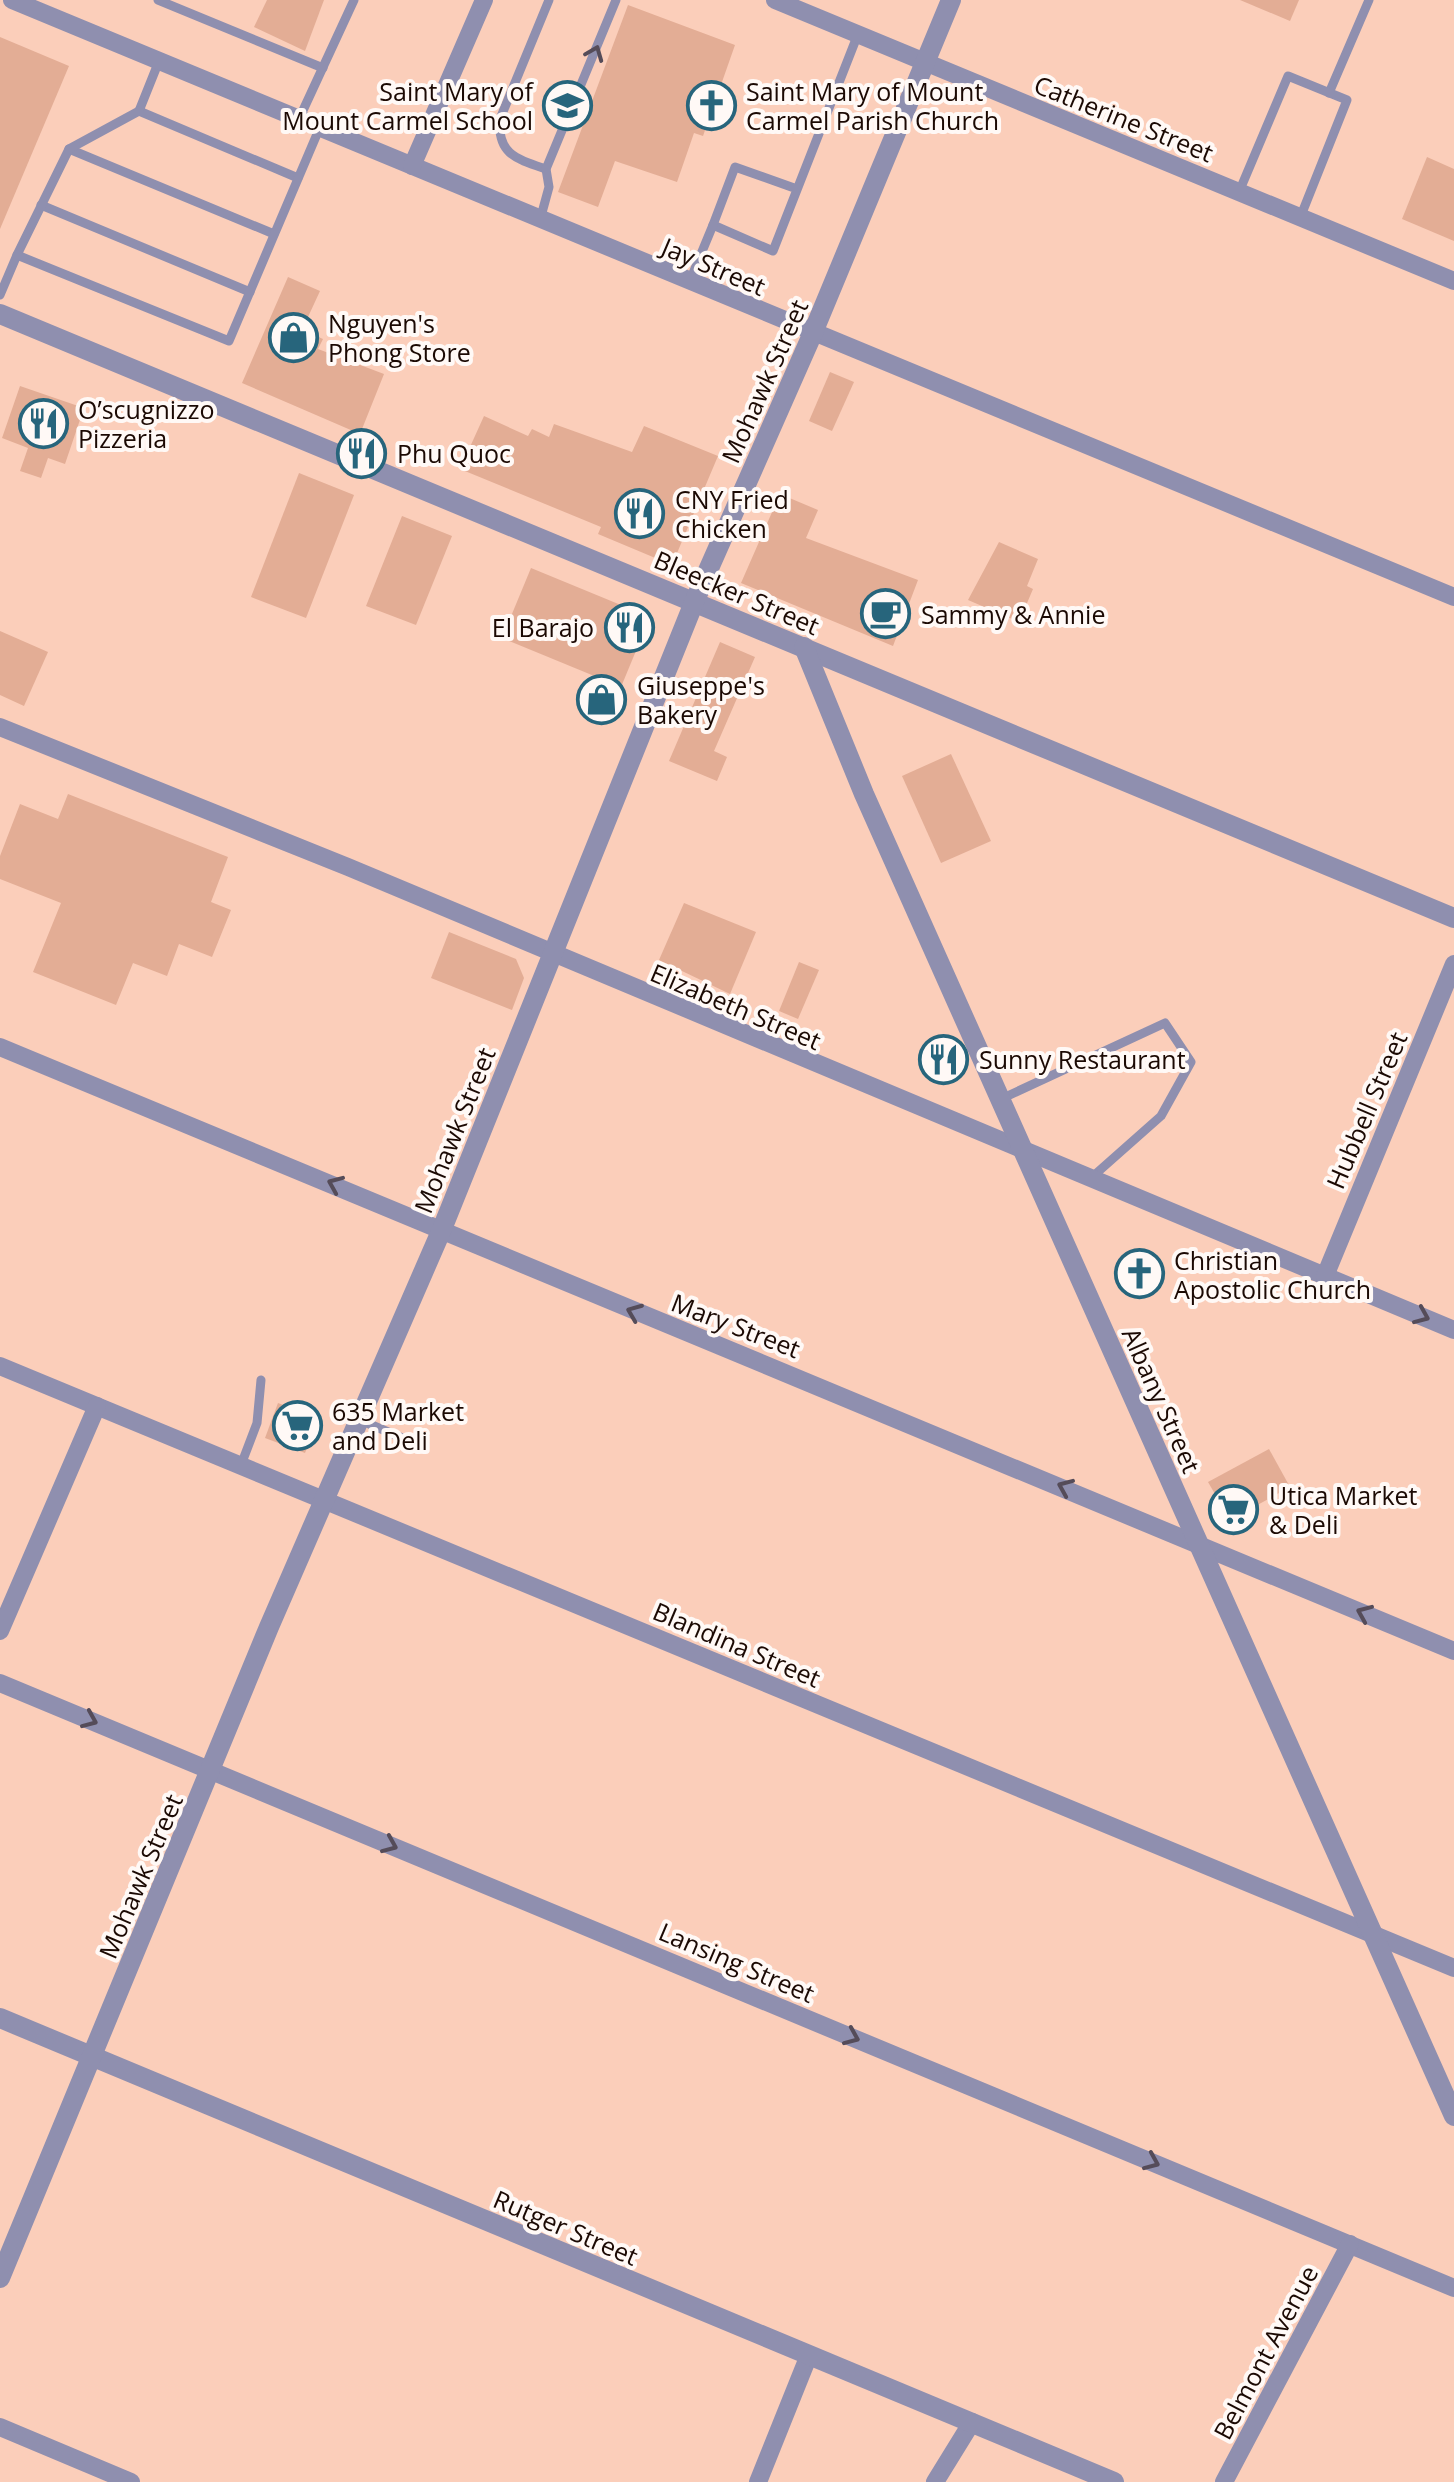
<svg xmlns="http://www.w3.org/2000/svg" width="1454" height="2482" viewBox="0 0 1454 2482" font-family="'Open Sans',sans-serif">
<rect width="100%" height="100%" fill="#fbceba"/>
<g fill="#e3ad95">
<polygon points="267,0 324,0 305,51 254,27"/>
<polygon points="1240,0 1299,0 1290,21"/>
<polygon points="628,5 735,45 703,136 694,133 677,182 615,161 598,207 558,192"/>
<polygon points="0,37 69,66 0,229"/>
<polygon points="1427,157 1454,169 1454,241 1402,219"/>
<polygon points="288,277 320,291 302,330 323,339 318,349 384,374 360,434 242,383"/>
<polygon points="830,372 854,382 832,431 809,421"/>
<polygon points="20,386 84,408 65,464 48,458 41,478 20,471 28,448 2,438"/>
<polygon points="484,416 528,436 532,429 549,437 554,424 632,452 644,426 718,456 672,565 598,534 601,527 460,469"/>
<polygon points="299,473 354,495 306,618 251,597"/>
<polygon points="780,494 818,510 806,538 918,580 893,646 741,583"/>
<polygon points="402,516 452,536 416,625 366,606"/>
<polygon points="999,542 1038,559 1027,586 1033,589 1019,622 968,600"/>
<polygon points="531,568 650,617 621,687 502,638"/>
<polygon points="0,631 48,652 24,706 0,695"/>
<polygon points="720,642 755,657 714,751 727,757 717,781 669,761"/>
<polygon points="951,754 991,841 941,863 902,776"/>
<polygon points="68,794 228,857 211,902 231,910 212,957 179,944 167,976 133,963 116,1005 33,972 61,903 0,879 0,856 20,804 58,819"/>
<polygon points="684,903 756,932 730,994 659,960"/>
<polygon points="449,932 516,959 524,978 512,1010 431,978"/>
<polygon points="799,962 819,970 798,1019 779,1011"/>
<polygon points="278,1403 318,1418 305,1453 265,1438"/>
<polygon points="1269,1449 1290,1487 1230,1520 1208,1482"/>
</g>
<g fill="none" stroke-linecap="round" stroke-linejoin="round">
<g stroke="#8f8faf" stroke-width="9">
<polyline points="158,0 323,68"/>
<polyline points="159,61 139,111 298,178"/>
<polyline points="1329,93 1369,0"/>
<polyline points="299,119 354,0"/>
<polyline points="69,149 274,234"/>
<path d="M546 169C516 159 497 154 500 119L549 0"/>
<polyline points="797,189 735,167 713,225 773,251 858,34"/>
<polyline points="1239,192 1288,76 1347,100 1300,218"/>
<polyline points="41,205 250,292"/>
<polyline points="540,220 549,187 546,169 616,0"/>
<polyline points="17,255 69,149 139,111"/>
<polyline points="689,283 713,225"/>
<polyline points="0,295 17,255 229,341 320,127"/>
<polyline points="1001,1099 1165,1023 1191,1062 1161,1116 1091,1178"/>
<polyline points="360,1420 421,1446"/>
<polyline points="241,1465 257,1423 261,1380"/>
</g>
<g stroke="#8f8faf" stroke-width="18">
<polyline points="12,0 1454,597"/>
<polyline points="775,0 1454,281"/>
<polyline points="412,166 484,0"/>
<polyline points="0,727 348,867 1454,1330"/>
<polyline points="0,1047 1454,1651"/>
<polyline points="1325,1276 1454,964"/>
<polyline points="0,1366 1454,1968"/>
<polyline points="0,1631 97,1406"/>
<polyline points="0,1683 1454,2288"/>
<polyline points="0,2427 131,2482"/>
<polyline points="758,2482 809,2355"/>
<polyline points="935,2482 972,2422"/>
<polyline points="1224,2482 1350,2244"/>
</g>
<g stroke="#8f8faf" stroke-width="20">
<polyline points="0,314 1454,918"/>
<polyline points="804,647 864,794 1454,2116"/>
<polyline points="0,2018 1114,2482"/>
<polyline points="0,2278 269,1627 442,1229 695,600 812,335 951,0"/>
</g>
</g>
<defs><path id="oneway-chevron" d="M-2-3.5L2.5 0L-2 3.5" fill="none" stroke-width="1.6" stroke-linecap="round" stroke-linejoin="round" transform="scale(2.5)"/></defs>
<g stroke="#554c59">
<use href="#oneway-chevron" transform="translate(595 53) rotate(-68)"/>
<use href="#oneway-chevron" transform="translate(335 1184) rotate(-157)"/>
<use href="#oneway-chevron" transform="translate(634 1312) rotate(-158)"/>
<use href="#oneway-chevron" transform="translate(1422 1316) rotate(23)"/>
<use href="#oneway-chevron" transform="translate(1065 1487) rotate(-157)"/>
<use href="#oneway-chevron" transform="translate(1364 1613) rotate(-157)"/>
<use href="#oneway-chevron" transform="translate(90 1720) rotate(23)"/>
<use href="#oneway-chevron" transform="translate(390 1845) rotate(23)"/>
<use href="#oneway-chevron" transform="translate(852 2037) rotate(23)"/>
<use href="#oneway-chevron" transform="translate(1152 2162) rotate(23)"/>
</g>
<defs>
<symbol id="school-ring" viewBox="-11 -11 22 22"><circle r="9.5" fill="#fff9f6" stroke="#27657c" stroke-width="1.5"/><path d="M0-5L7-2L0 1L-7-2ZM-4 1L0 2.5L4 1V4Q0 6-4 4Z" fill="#27657c"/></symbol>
<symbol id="church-ring" viewBox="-11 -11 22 22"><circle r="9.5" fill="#fff9f6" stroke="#27657c" stroke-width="1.5"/><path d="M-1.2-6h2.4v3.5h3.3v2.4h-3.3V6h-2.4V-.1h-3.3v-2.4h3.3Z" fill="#27657c"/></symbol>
<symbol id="shop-ring" viewBox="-11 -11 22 22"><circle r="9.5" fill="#fff9f6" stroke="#27657c" stroke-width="1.5"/><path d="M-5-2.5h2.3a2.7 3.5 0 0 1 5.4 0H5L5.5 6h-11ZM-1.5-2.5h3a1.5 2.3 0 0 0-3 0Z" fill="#27657c"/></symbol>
<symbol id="restaurant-ring" viewBox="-11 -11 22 22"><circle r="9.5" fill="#fff9f6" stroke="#27657c" stroke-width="1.5"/><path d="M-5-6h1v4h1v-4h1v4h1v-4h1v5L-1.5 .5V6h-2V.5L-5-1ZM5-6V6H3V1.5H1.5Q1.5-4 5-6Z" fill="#27657c"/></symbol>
<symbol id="cafe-ring" viewBox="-11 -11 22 22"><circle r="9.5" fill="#fff9f6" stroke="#27657c" stroke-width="1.5"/><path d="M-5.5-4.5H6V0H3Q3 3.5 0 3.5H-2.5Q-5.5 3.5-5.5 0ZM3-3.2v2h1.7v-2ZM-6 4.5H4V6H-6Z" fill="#27657c"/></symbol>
<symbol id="supermarket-ring" viewBox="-11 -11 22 22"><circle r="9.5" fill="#fff9f6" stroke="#27657c" stroke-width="1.5"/><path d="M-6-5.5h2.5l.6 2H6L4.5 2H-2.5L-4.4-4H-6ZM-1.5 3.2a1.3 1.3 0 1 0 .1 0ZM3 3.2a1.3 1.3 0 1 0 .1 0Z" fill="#27657c"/></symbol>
</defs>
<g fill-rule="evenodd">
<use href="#school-ring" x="540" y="78" width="55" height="55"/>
<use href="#church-ring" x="684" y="78" width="55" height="55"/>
<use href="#shop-ring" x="266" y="310" width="55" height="55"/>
<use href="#restaurant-ring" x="16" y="396" width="55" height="55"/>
<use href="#restaurant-ring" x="334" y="426" width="55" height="55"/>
<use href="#restaurant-ring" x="612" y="486" width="55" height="55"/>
<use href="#cafe-ring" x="858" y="586" width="55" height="55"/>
<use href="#restaurant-ring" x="602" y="600" width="55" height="55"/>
<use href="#shop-ring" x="574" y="672" width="55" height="55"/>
<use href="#restaurant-ring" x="916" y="1032" width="55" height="55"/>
<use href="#church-ring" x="1112" y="1246" width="55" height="55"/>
<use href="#supermarket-ring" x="270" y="1398" width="55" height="55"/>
<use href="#supermarket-ring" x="1206" y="1482" width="55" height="55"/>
</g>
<g text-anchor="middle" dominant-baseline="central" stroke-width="8" stroke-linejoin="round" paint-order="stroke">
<g font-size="25" fill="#1b0903" stroke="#fff9f6" text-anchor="start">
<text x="533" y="91" text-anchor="end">Saint Mary of<tspan x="533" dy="29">Mount Carmel School</tspan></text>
<text x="746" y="91">Saint Mary of Mount<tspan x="746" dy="29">Carmel Parish Church</tspan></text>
<text x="328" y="323">Nguyen's<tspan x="328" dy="29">Phong Store</tspan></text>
<text x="78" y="409">O’scugnizzo<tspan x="78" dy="29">Pizzeria</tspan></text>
<text x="397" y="453">Phu Quoc</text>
<text x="675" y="499">CNY Fried<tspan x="675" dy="29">Chicken</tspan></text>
<text x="921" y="614">Sammy &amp; Annie</text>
<text x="594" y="627" text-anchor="end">El Barajo</text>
<text x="637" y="685">Giuseppe's<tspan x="637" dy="29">Bakery</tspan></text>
<text x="979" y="1059">Sunny Restaurant</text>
<text x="1174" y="1260">Christian<tspan x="1174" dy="29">Apostolic Church</tspan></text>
<text x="332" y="1411">635 Market<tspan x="332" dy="29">and Deli</tspan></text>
<text x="1269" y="1495">Utica Market<tspan x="1269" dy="29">&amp; Deli</tspan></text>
</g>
<g font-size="25" fill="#1b0903" stroke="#fff9f6">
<text transform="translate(1124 118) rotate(22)">Catherine Street</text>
<text transform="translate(714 266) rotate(23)">Jay Street</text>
<text transform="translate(764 381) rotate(-66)">Mohawk Street</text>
<text transform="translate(737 592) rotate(23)">Bleecker Street</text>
<text transform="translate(736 1006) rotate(23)">Elizabeth Street</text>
<text transform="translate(1366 1110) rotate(-67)">Hubbell Street</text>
<text transform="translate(454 1130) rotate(-68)">Mohawk Street</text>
<text transform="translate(736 1325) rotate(21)">Mary Street</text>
<text transform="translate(1162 1400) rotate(66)">Albany Street</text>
<text transform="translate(737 1644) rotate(23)">Blandina Street</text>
<text transform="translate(140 1876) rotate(-67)">Mohawk Street</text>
<text transform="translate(737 1962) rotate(23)">Lansing Street</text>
<text transform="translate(566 2227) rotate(23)">Rutger Street</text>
<text transform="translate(1265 2352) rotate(-62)">Belmont Avenue</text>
</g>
</g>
</svg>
